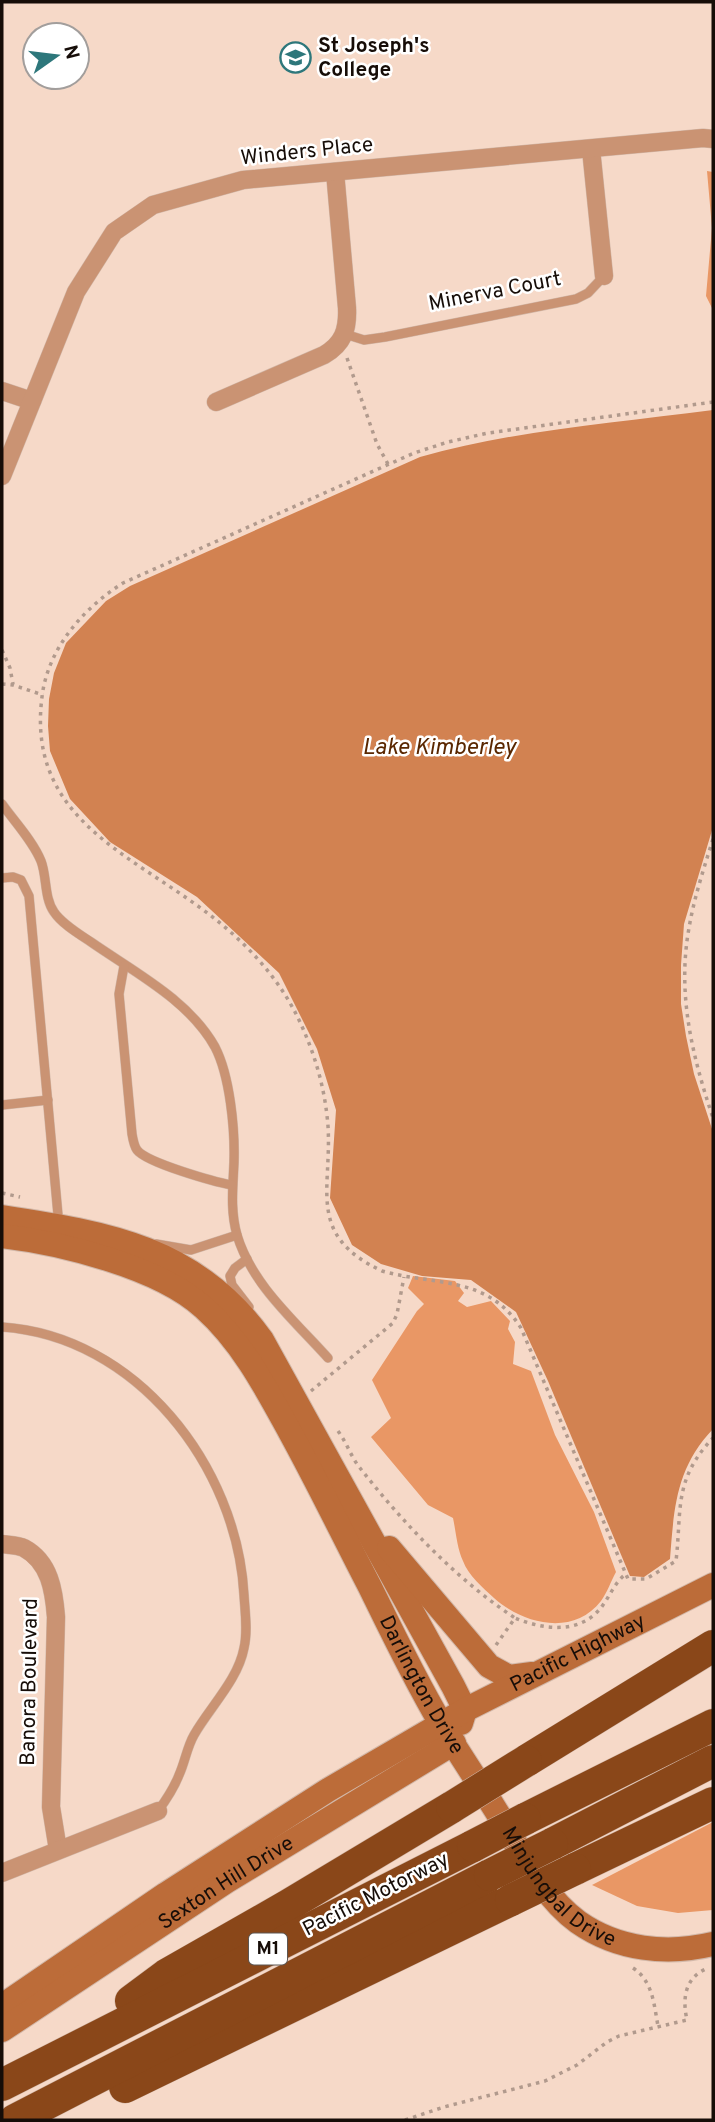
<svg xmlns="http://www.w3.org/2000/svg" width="715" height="2122" viewBox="0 0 715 2122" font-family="Overpass,sans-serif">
<rect width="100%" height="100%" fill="#f6d9c8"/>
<g fill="#e99765">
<polygon points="707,171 713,172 713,310 706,296 712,228"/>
<path d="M413 1276 455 1281 464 1293 458 1301 467 1307 491 1301 510 1321 508 1329 515 1342 513 1364 531 1371 555 1435 594 1512 616 1572C611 1581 607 1593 601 1601 573 1637 523 1624 494 1598 483 1588 468 1575 463 1561 457 1548 456 1532 453 1518L428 1505 371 1437 391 1418 372 1380 417 1311 424 1304 408 1288Z"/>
<polygon points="713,1822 713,1910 678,1913 637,1906 592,1885"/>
</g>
<path fill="#d28251" d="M713 410V827L684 924 681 965V1004L686 1036 694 1074 713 1132V1429C676 1468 674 1508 670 1559L644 1577 630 1576 548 1381 516 1312 471 1280 422 1276 381 1264 352 1245 330 1198 336 1110 317 1049 279 973 197 897 110 842 70 799 50 751 48 726 49 699 54 673 66 643 106 601 130 586 420 457C515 430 615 423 713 410Z"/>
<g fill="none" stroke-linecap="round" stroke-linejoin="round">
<defs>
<g id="lane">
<polyline points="345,334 364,340 385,337 576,299 588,293 604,276"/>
<path d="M2 804C14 821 33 841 41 861 47 876 44 898 54 912 62 924 79 934 91 942 134 972 189 1000 215 1047 230 1076 235 1129 234 1162 233 1187 230 1210 237 1235 252 1285 295 1321 328 1358"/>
<polyline points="2,878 13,877 21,880 29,896 59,1226"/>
<path d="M124 966 119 994 132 1134C133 1140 134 1146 137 1150 147 1163 215 1182 232 1185"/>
<polyline points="2,1105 48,1100"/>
<polyline points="156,1244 191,1250 237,1235"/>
<polyline points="247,1259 235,1268 230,1276 232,1285 249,1307"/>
<path d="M2 1327C136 1336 237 1466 244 1595 245 1612 248 1631 244 1648 238 1680 210 1707 194 1735 187 1747 185 1762 179 1775 174 1788 166 1800 158 1811"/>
</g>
<g id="street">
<polyline points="591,149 604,276"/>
<polyline points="2,391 32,401"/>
<path d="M216 402 324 355C343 344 348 330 347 308L335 172"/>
<polyline points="2,476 76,292 114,232 153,205 243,180 703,138 713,139"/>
<path d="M2 1544C8 1545 18 1545 24 1548 50 1562 54 1591 56 1617L51 1807 58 1850"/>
<polyline points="2,1873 158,1811"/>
</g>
<g id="secondary">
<path d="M2 1217C107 1233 196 1247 262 1340L453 1686 465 1710 461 1723"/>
<path id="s1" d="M2 1236C61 1243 160 1267 204 1308 242 1342 266 1388 290 1432 318 1483 343 1535 370 1587 392 1632 414 1678 440 1722 457 1751 477 1780 495 1809 519 1847 541 1895 578 1922 618 1950 667 1955 713 1944"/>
<polyline points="389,1548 489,1666 509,1677 532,1674"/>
<path id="s2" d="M2 2006 166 1894 328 1790 465 1710 713 1585"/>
<path id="s3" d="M2 2030 227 1881 454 1743"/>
</g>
<g id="highway">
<polyline points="526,1761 713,1646"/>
<polyline points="525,1819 713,1725"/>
<polyline points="552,1844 713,1761"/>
<polyline points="575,1869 713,1803"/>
<polyline points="131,2001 166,1975 287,1906 452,1807"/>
<polyline points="2,2085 473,1846"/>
<polyline points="125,2087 511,1900"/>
<polyline points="15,2120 490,1875"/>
</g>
</defs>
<use href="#lane" stroke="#d2b8a9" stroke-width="10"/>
<use href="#street" stroke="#d2b8a9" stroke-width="19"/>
<use href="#secondary" stroke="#d2b8a9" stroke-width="26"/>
<use href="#highway" stroke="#d2b8a9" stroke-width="33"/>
<g stroke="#b19a8d" stroke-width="3.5" stroke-dasharray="3.5 5" stroke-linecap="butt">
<polyline points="347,358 377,444 388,464"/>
<path d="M713 402 488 433 448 442 414 453 123 583C85 607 51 645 43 690 22 820 134 854 215 919 249 946 280 980 299 1020 315 1054 325 1088 328 1126 332 1191 306 1235 382 1271 435 1286 487 1275 521 1328L628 1579H646L676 1561C682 1510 673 1480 713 1438"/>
<polyline points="2,650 10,668 13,684"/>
<polyline points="2,684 13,685 43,695"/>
<path d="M713 839C704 868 694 898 689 928 677 994 692 1055 713 1118"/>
<polyline points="2,1193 20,1197"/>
<polyline points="311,1391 393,1323 397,1314 404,1277"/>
<path d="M338 1431C347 1443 351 1457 360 1468 404 1524 456 1579 515 1618"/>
<path d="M496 1645 515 1618C544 1630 582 1635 603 1605 611 1594 615 1582 626 1574"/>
<path d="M633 1968C653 1981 654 2005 658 2026"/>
<path d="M405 2120 444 2107 545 2081 577 2065 607 2042 619 2036 687 2020C682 1998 685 1977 708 1968"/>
</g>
<use href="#lane" stroke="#ca9373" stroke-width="9"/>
<use href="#street" stroke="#ca9373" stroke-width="18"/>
<use href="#secondary" stroke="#bc6c39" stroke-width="24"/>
<use href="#highway" stroke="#8a4719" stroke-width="32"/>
<defs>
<g id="highway-bridge">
<polyline points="452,1807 526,1761"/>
<polyline points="473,1846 525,1819"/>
<polyline points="490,1875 552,1844"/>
<polyline points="511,1900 575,1869"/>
</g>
</defs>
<use href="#highway-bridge" stroke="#d2b8a9" stroke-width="33" stroke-linecap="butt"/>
<use href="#highway-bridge" stroke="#8a4719" stroke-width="32"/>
</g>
<defs>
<symbol id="school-ring" viewBox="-11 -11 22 22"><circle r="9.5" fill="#fff" stroke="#2d777b" stroke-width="1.5"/><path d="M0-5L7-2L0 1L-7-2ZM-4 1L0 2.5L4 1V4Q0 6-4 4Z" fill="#2d777b"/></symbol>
</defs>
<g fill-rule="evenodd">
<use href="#school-ring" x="278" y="40" width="35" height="35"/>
</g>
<g text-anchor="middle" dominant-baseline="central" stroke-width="5" stroke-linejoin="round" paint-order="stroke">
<rect fill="#fff" stroke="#5c5652" stroke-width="2" x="249" y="1933.5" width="38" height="31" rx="5"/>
<g font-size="19" font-weight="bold" fill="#160d08">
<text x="268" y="1949">M1</text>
</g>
<g font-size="21" font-weight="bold" fill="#160d08" stroke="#fff" text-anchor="start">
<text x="318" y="46">St Joseph's<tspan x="318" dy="24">College</tspan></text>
</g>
<g font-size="21" fill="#160d08" stroke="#fff">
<text transform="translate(307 152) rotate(-6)">Winders Place</text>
<text transform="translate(495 292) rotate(-11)">Minerva Court</text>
<text stroke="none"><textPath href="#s2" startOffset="676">Pacific Highway</textPath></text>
<text stroke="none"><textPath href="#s1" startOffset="654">Darlington Drive</textPath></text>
<text transform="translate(30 1682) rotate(-89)">Banora Boulevard</text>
<text stroke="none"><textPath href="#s1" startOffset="901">Minjungbal Drive</textPath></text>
<text stroke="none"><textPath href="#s3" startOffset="268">Sexton Hill Drive</textPath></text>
<text transform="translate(376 1895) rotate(-27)">Pacific Motorway</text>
</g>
<g font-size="23" font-style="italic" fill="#5a2700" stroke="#fff">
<text x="439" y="748">Lake Kimberley</text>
</g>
</g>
<rect width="715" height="2122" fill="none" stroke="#160d08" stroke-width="7"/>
<g transform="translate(56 56) rotate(76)"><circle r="33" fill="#ffffff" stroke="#a29e9c" stroke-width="2"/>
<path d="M0-5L12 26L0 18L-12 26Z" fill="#2d777b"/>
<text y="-10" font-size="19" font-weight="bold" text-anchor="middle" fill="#160d08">N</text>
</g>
</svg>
